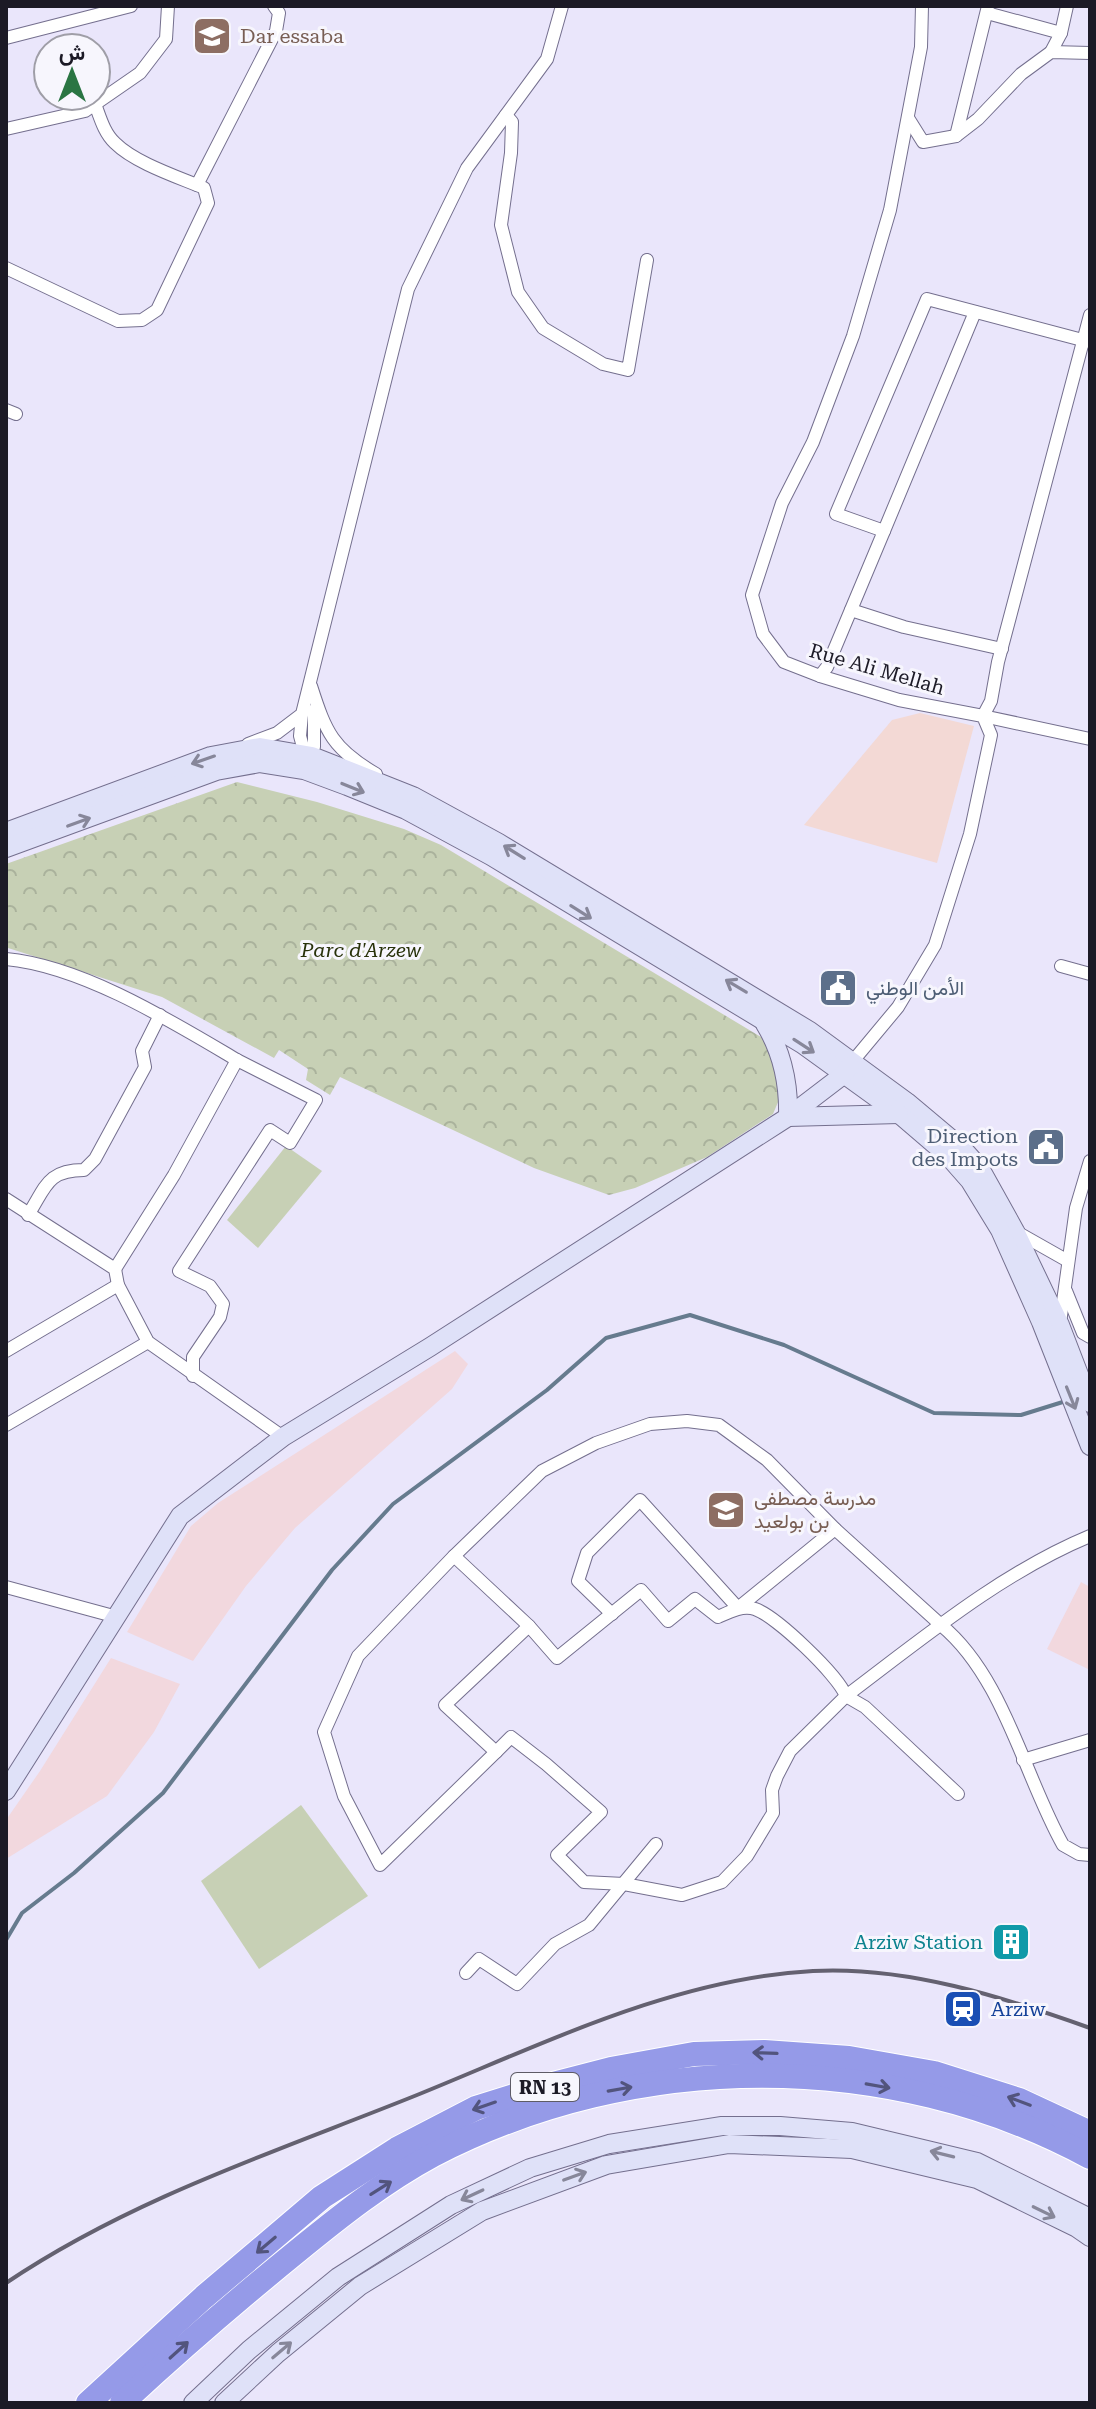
<svg xmlns="http://www.w3.org/2000/svg" width="1096" height="2409" viewBox="0 0 1096 2409" font-family="'Roboto Serif',Vazirmatn,serif">
<defs>
<pattern id="park-crowns" width="20" height="18" patternUnits="userSpaceOnUse" patternTransform="scale(2)"><rect width="20" height="18" fill="#c7d0b5"/><path d="M2 6a3 3 0 1 1 6 0M12 15a3 3 0 1 1 6 0" fill="none" stroke="#aab29c"/></pattern>
</defs>
<rect width="100%" height="100%" fill="#eae6fb"/>
<g fill="#f2d8de">
<polygon points="455,1351 468,1364 452,1389 295,1528 246,1586 193,1661 127,1632 191,1526 218,1503"/>
<polygon points="1081,1582 1090,1587 1090,1670 1047,1649"/>
<polygon points="111,1658 180,1684 154,1732 107,1796 6,1859 6,1820 40,1771"/>
</g>
<polygon fill="#f3d9d5" points="920,713 974,726 937,863 804,825 892,720"/>
<g fill="#c7d0b5">
<polygon points="286,1146 322,1171 258,1248 227,1220"/>
<polygon points="301,1805 368,1896 259,1969 201,1881"/>
</g>
<polygon fill="url(#park-crowns)" points="237,782 317,802 404,829 441,845 761,1037 777,1062 781,1095 773,1114 707,1157 635,1188 609,1195 534,1168 340,1077 330,1095 306,1080 308,1069 279,1050 274,1058 162,997 8,948 6,864"/>
<g fill="none" stroke-linecap="round" stroke-linejoin="round">
<polyline stroke="#667b8e" stroke-width="4" points="6,1940 22,1913 74,1873 163,1793 332,1570 393,1504 547,1390 606,1338 690,1315 784,1345 934,1413 1021,1415 1066,1401"/>
<defs>
<g id="street">
<polyline points="987,13 1061,33"/>
<polyline points="6,38 131,6"/>
<polyline points="1051,52 1061,33 1067,6"/>
<polyline points="506,115 512,122 511,153 501,225 518,292 543,328 603,364 628,370 647,260"/>
<polyline points="908,118 923,142 956,136 978,119 1021,74 1051,52 1090,53"/>
<polyline points="6,129 85,111 140,73 166,39 168,6"/>
<polyline points="956,136 988,6"/>
<polyline points="197,185 276,31 279,13 274,6"/>
<path d="M6 268 118 321 142 320 157 310 208 203 204 188C178 177 135 163 115 143 104 133 100 117 95 104"/>
<polyline points="1090,315 998,662 991,701 983,716 1090,739"/>
<polyline points="6,410 16,414"/>
<polyline points="884,531 975,312"/>
<polyline points="851,610 904,627 1002,649"/>
<polyline points="820,676 827,667 884,531 836,514 927,299 1090,342"/>
<path d="M311 686C326 733 333 749 376 774"/>
<polyline points="302,714 300,736 306,758"/>
<polyline points="248,744 277,733 302,714 408,289 467,168 547,59 562,6"/>
<polyline points="306,755 314,747 314,710"/>
<path d="M6 959C82 966 171 1021 237 1060L174 1175 115 1269"/>
<polyline points="1061,966 1090,974"/>
<polyline points="853,1061 898,1007 935,945 970,834 991,735 983,716 899,700 820,676 784,662 763,634 752,595 782,503 813,442 853,336 890,210 921,47 922,6"/>
<polyline points="6,1199 115,1269 118,1285 148,1342 283,1437"/>
<path d="M28 1215C46 1187 47 1170 84 1170L95 1159 145 1067 142 1051 160 1015"/>
<polyline points="1015,1231 1068,1261"/>
<polyline points="1066,1291 1083,1333 1090,1337"/>
<polyline points="1060,1323 1076,1208 1090,1161"/>
<polyline points="6,1351 118,1285"/>
<polyline points="193,1376 193,1357 220,1317 223,1304 210,1286 179,1271 270,1130 290,1143 316,1100 237,1060"/>
<polyline points="6,1425 148,1342"/>
<path d="M1090 1536C1001 1573 923 1638 846 1696 838 1675 776 1616 755 1609 742 1605 729 1612 718 1617L695 1599 668 1621 641 1590 557 1658 529 1626 445 1705 496 1752 380 1865 344 1796 324 1732 358 1656 454 1556 542 1471 596 1443 650 1424 687 1421 719 1425 767 1460 835 1529 941 1625C1004 1677 1024 1776 1063 1845L1079 1854 1090 1855"/>
<polyline points="454,1556 529,1626"/>
<polyline points="6,1587 117,1617"/>
<polyline points="612,1614 578,1581 587,1553 640,1500 738,1608 835,1529"/>
<polyline points="496,1752 511,1737 546,1764 601,1812 557,1855 584,1882 624,1884 682,1895 722,1882 747,1856 773,1813 772,1790 777,1776 790,1751 846,1696 865,1707 958,1794"/>
<polyline points="1023,1760 1090,1740"/>
<polyline points="466,1973 479,1959 517,1984 555,1944 589,1925 656,1844"/>
</g>
<g id="secondary">
<polyline points="6,832 211,756 260,747 312,756 413,796 499,843 810,1031 907,1102 963,1149 980,1168 1015,1231 1060,1325 1090,1403"/>
<polyline points="6,848 216,771 260,763 304,770 347,786 406,810 491,856 802,1044 899,1114 948,1156 970,1181 1000,1230 1041,1322 1090,1446"/>
<path d="M765 1024C782 1052 789 1084 788 1117L899 1114"/>
<polyline points="6,1791 180,1516 283,1437 430,1347 788,1117 843,1075 850,1066"/>
<polyline points="193,2403 249,2350 338,2277 451,2205 530,2168 609,2144 722,2126 780,2126 852,2132 977,2162 1090,2218"/>
<polyline points="224,2403 278,2353 360,2286 482,2211 606,2165 729,2144 852,2149 977,2179 1077,2228 1090,2237"/>
</g>
<g id="highway">
<polyline points="88,2403 204,2297 322,2197 397,2149 476,2108 549,2085 611,2069 694,2054 764,2052 849,2058 934,2073 1019,2100 1090,2133"/>
<path d="M122 2403C178 2351 236 2301 295 2253 339 2217 383 2182 433 2155 635 2050 889 2048 1090 2157"/>
</g>
</defs>
<use href="#street" stroke="#746f8e" stroke-width="14"/>
<use href="#secondary" stroke="#746f8e" stroke-width="20"/>
<use href="#highway" stroke="#fff" stroke-width="26"/>
<use href="#street" stroke="#fff" stroke-width="12"/>
<use href="#secondary" stroke="#dfe1f8" stroke-width="18"/>
<use href="#highway" stroke="#959ae8" stroke-width="24"/>
<path stroke="#646170" stroke-width="4" d="M6 2283C132 2198 278 2151 417 2095 543 2044 676 1978 813 1971 907 1966 1003 1997 1090 2028"/>
</g>
<defs><path id="oneway-shaft" d="M-6 0H5M1.5-3L5.5 0L1.5 3" fill="none" stroke-width="1.6" stroke-linecap="round" stroke-linejoin="round" transform="scale(2)"/></defs>
<g stroke="#87879a">
<use href="#oneway-shaft" transform="translate(203 760) rotate(161)"/>
<use href="#oneway-shaft" transform="translate(353 788) rotate(22)"/>
<use href="#oneway-shaft" transform="translate(79 822) rotate(-20)"/>
<use href="#oneway-shaft" transform="translate(514 852) rotate(-148)"/>
<use href="#oneway-shaft" transform="translate(581 912) rotate(32)"/>
<use href="#oneway-shaft" transform="translate(736 986) rotate(-149)"/>
<use href="#oneway-shaft" transform="translate(804 1046) rotate(33)"/>
<use href="#oneway-shaft" transform="translate(1071 1398) rotate(68)"/>
<use href="#oneway-shaft" transform="translate(942 2154) rotate(-166)"/>
<use href="#oneway-shaft" transform="translate(575 2176) rotate(-20)"/>
<use href="#oneway-shaft" transform="translate(472 2195) rotate(155)"/>
<use href="#oneway-shaft" transform="translate(1044 2212) rotate(26)"/>
<use href="#oneway-shaft" transform="translate(282 2350) rotate(-40)"/>
</g>
<g stroke="#52547d">
<use href="#oneway-shaft" transform="translate(765 2053) rotate(-178)"/>
<use href="#oneway-shaft" transform="translate(878 2086) rotate(10)"/>
<use href="#oneway-shaft" transform="translate(620 2089) rotate(-10)"/>
<use href="#oneway-shaft" transform="translate(1019 2101) rotate(-159)"/>
<use href="#oneway-shaft" transform="translate(484 2106) rotate(161)"/>
<use href="#oneway-shaft" transform="translate(381 2188) rotate(-32)"/>
<use href="#oneway-shaft" transform="translate(266 2245) rotate(140)"/>
<use href="#oneway-shaft" transform="translate(179 2350) rotate(-42)"/>
</g>
<defs>
<symbol id="school-square" viewBox="-11 -11 22 22"><rect x="-9" y="-9" width="18" height="18" rx="4" fill="#8d6e63" stroke="#f7f6fd"/><path d="M0-5L7-2L0 1L-7-2ZM-4 1L0 2.5L4 1V4Q0 6-4 4Z" fill="#fff"/></symbol>
<symbol id="civic-square" viewBox="-11 -11 22 22"><rect x="-9" y="-9" width="18" height="18" rx="4" fill="#5c6f8a" stroke="#f7f6fd"/><path d="M-.6-6.5H3V-4.5H.6V-3L4-1V1h2V6H-6V1h2V-1L-.6-3ZM-1.2 2.5V6h2.4V2.5Z" fill="#fff"/></symbol>
<symbol id="building-square" viewBox="-11 -11 22 22"><rect x="-9" y="-9" width="18" height="18" rx="4" fill="#0f9aa8" stroke="#f7f6fd"/><path d="M-4-6H4V6H1V3H-1V6H-4ZM-2.5-4.3h1.7v1.8h-1.7ZM.8-4.3h1.7v1.8H.8ZM-2.5-1h1.7V.8h-1.7ZM.8-1h1.7V.8H.8Z" fill="#fff"/></symbol>
<symbol id="station-square" viewBox="-11 -11 22 22"><rect x="-9" y="-9" width="18" height="18" rx="4" fill="#1a4fb4" stroke="#f7f6fd"/><path d="M-3-6H3Q5-6 5-4V2Q5 4 3 4L4.5 6H3L1.5 4h-3L-3 6H-4.5L-3 4Q-5 4-5 2V-4Q-5-6-3-6ZM-3.5-4v3h7v-3ZM-3.5 1v1.5H-2V1ZM2 1v1.5H3.5V1Z" fill="#fff"/></symbol>
</defs>
<g fill-rule="evenodd">
<use href="#school-square" x="190" y="14" width="44" height="44"/>
<use href="#civic-square" x="816" y="966" width="44" height="44"/>
<use href="#civic-square" x="1024" y="1125" width="44" height="44"/>
<use href="#school-square" x="704" y="1488" width="44" height="44"/>
<use href="#building-square" x="989" y="1920" width="44" height="44"/>
<use href="#station-square" x="941" y="1987" width="44" height="44"/>
</g>
<g text-anchor="middle" dominant-baseline="central" stroke-width="6" stroke-linejoin="round" paint-order="stroke">
<rect fill="#f7f6fd" stroke="#5e5c66" stroke-width="2" x="511" y="2073" width="68" height="28" rx="6"/>
<g font-size="18" font-weight="bold" fill="#1c1a26">
<text x="545" y="2087">RN 13</text>
</g>
<g font-size="20" fill="#785e54" stroke="#f7f6fd" text-anchor="start">
<text x="240" y="36">Dar essaba</text>
<text x="754" y="1498">مدرسة مصطفى<tspan x="754" dy="23">بن بولعيد</tspan></text>
</g>
<g font-size="20" fill="#1c1a26" stroke="#f7f6fd">
<text transform="translate(877 669) rotate(16)">Rue Ali Mellah</text>
</g>
<g font-size="20" font-style="italic" fill="#28320a" stroke="#f7f6fd">
<text x="361" y="950">Parc d'Arzew</text>
</g>
<g font-size="20" fill="#4e5e75" stroke="#f7f6fd" text-anchor="start">
<text x="866" y="988">الأمن الوطني</text>
<text x="1018" y="1136" text-anchor="end">Direction<tspan x="1018" dy="23">des Impots</tspan></text>
</g>
<g font-size="20" fill="#0d838f" stroke="#f7f6fd" text-anchor="end">
<text x="983" y="1942">Arziw Station</text>
</g>
<g font-size="20" fill="#164399" stroke="#f7f6fd" text-anchor="start">
<text x="991" y="2009">Arziw</text>
</g>
</g>
<rect width="1096" height="2409" fill="none" stroke="#1c1a26" stroke-width="16"/>
<g transform="translate(72 72)"><circle r="38" fill="#f7f6fd" stroke="#9f9ea7" stroke-width="2"/>
<path d="M0-6L14 30L0 20L-14 30Z" fill="#2a7543"/>
<text y="-12" font-size="22" font-weight="bold" text-anchor="middle" fill="#1c1a26">ش</text>
</g>
</svg>
